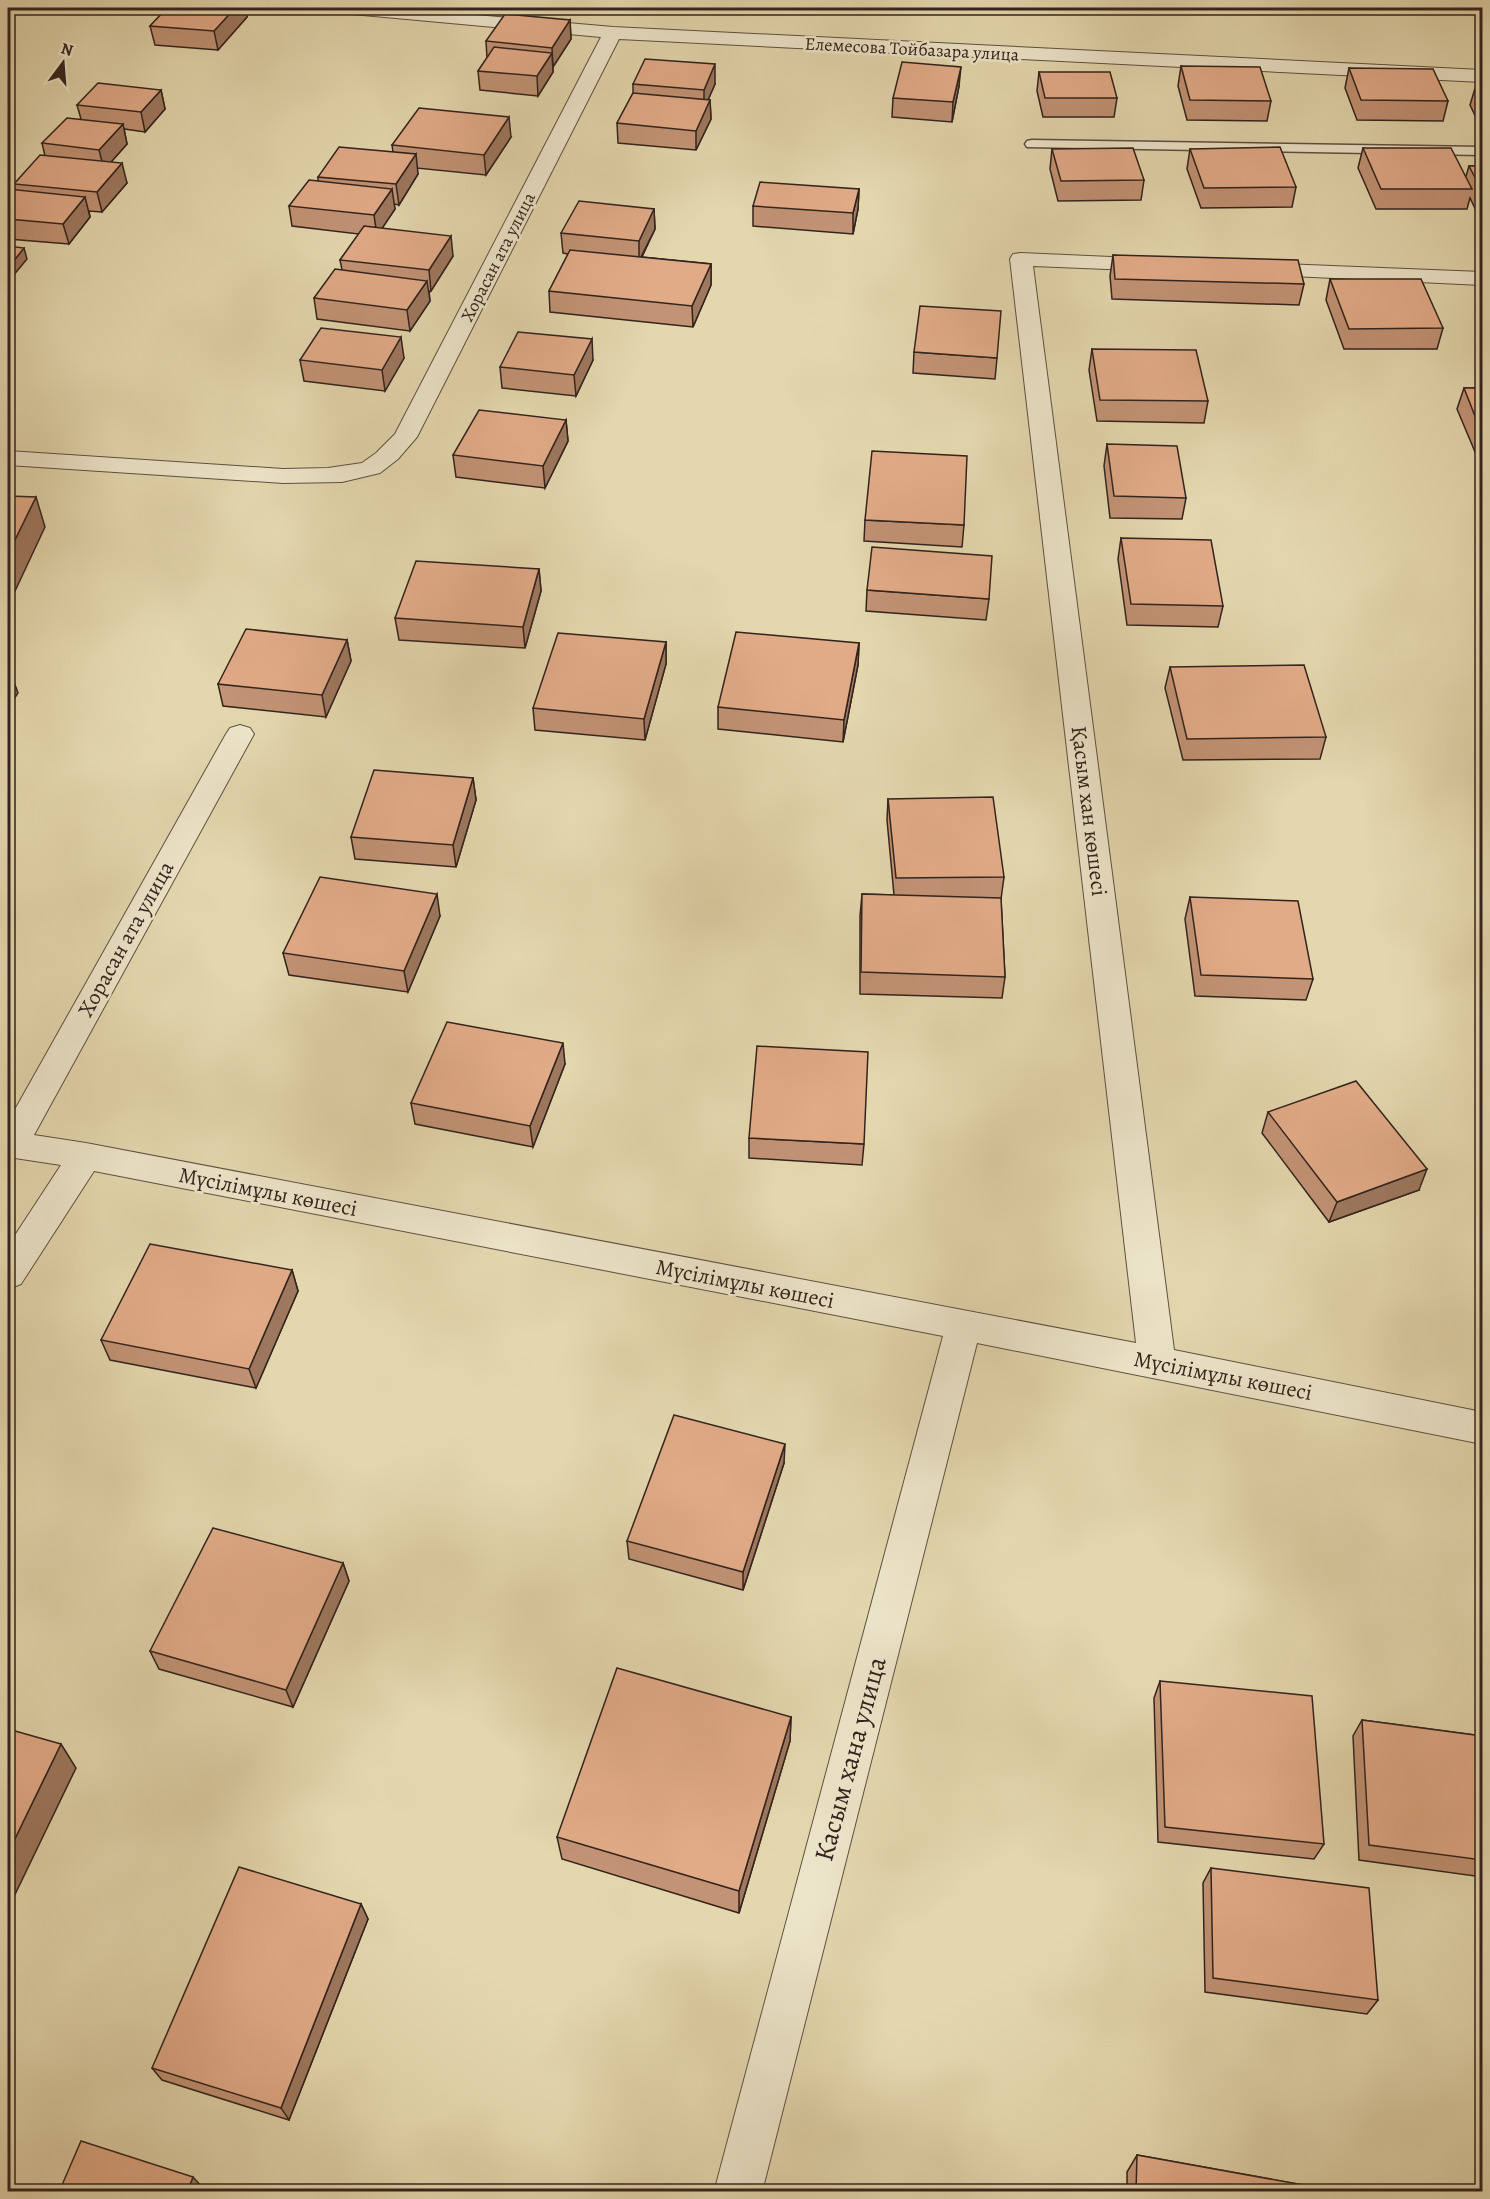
<svg xmlns="http://www.w3.org/2000/svg" width="1490" height="2199" viewBox="0 0 1490 2199" font-family="Alegreya,serif">
<rect width="100%" height="100%" fill="#e4d7ae"/>
<filter id="stains"><feTurbulence type="fractalNoise" baseFrequency=".00333" numOctaves="4"/><feColorMatrix values="0 0 0 0 .2 0 0 0 0 .09 0 0 0 0 .02 0 0 0 .5 -.17"/></filter>
<radialGradient id="worn" r=".72"><stop offset=".6" stop-color="#630" stop-opacity="0"/><stop offset="1" stop-color="#630" stop-opacity=".3"/></radialGradient>
<g fill="none" stroke-linecap="round" stroke-linejoin="round">
<defs>
<polygon id="service" points="1032,140 1482,147 1482,155 1027,147 1025,144 1027,141"/>
<g id="minor">
<polygon points="332,8 395,8 613,27 1482,70 1482,82 619,39 417,437 398,459 380,473 342,482 283,483 8,465 8,451 283,469 328,468 362,463 376,453 395,434 601,37 341,13 335,12"/>
<polygon points="1021,253 1156,259 1164,260 1167,265 1164,270 1156,271 1033,266 1174,1350 1482,1412 1482,1444 977,1343 762,2192 714,2192 943,1336 94,1171 21,1284 8,1289 8,1246 61,1165 8,1157 8,1122 226,734 230,728 240,725 250,728 254,734 34,1135 86,1143 1136,1343 1010,259 1013,254"/>
<polygon points="1255,263 1482,272 1482,285 1247,274 1244,269 1247,264"/>
</g>
</defs>
<use href="#service" stroke="#5e5041" stroke-width="3"/>
<use href="#minor" stroke="#5e5041" stroke-width="2"/>
<use href="#service" fill="#ede5ca" fill-rule="evenodd"/>
<use href="#minor" fill="#ede5ca" fill-rule="evenodd"/>
</g>
<g fill="#c29375" stroke="#32231d" stroke-width="1.5">
<polygon points="167,8 245,8 247,17 218,50 155,45 150,26"/>
<polygon points="737,8 785,8 783,13 737,9"/>
<polygon points="570,20 571,39 553,67 553,72 538,96 480,90 478,71 487,58 486,41"/>
<polygon points="1181,66 1271,101 1267,121 1187,120 1178,86"/>
<polygon points="1349,68 1448,101 1443,121 1357,120 1345,88"/>
<polygon points="1039,72 1117,98 1114,117 1043,117 1037,91"/>
<polygon points="633,84 715,84 708,100 710,100 711,119 696,150 618,143 617,123 633,93"/>
<polygon points="1476,85 1482,85 1482,128 1481,128 1470,105"/>
<polygon points="959,86 952,122 892,117 893,98"/>
<polygon points="161,90 165,109 145,132 124,129 127,144 111,162 127,183 102,212 89,211 90,217 69,244 8,239 8,189 15,190 14,184 45,156 42,143 81,119 77,105"/>
<polygon points="511,137 486,175 417,168 418,174 399,205 394,204 395,209 382,228 453,256 431,291 429,291 430,301 410,331 317,319 314,298 342,270 340,260 359,234 292,226 289,206 318,181 318,177 393,152 392,145"/>
<polygon points="1363,148 1466,176 1469,166 1482,166 1482,223 1470,198 1467,209 1376,209 1358,168"/>
<polygon points="1052,149 1144,180 1141,200 1058,201 1050,169"/>
<polygon points="1190,149 1296,187 1292,207 1201,208 1187,169"/>
<polygon points="859,189 858,209 853,234 753,226 753,206"/>
<polygon points="654,209 655,229 642,257 711,264 711,285 693,327 550,312 549,291 568,254 563,253 561,233"/>
<polygon points="1113,255 1304,284 1299,305 1112,299 1110,276"/>
<polygon points="1330,279 1443,328 1437,349 1344,349 1326,300"/>
<polygon points="1092,349 1208,401 1204,423 1097,421 1089,370"/>
<polygon points="914,352 997,358 995,379 913,373"/>
<polygon points="404,358 385,391 304,381 300,360"/>
<polygon points="593,360 576,396 502,388 500,367"/>
<polygon points="1464,388 1482,388 1482,459 1478,459 1457,409"/>
<polygon points="566,420 568,441 545,488 456,477 453,455"/>
<polygon points="1107,444 1186,498 1182,519 1110,518 1104,466"/>
<polygon points="865,520 964,525 962,547 864,541"/>
<polygon points="1121,538 1223,606 1218,627 1127,625 1118,559"/>
<polygon points="539,569 541,591 525,648 399,640 395,618"/>
<polygon points="867,590 989,599 986,620 866,611"/>
<polygon points="347,640 351,661 326,717 223,706 218,684"/>
<polygon points="666,642 666,664 645,740 535,730 533,708"/>
<polygon points="859,643 858,665 843,742 718,729 718,707"/>
<polygon points="1170,667 1326,737 1320,759 1183,760 1165,688"/>
<polygon points="473,778 476,800 456,867 355,859 351,837"/>
<polygon points="888,799 1004,877 1001,899 1005,977 1002,998 860,994 860,916 862,894 894,895 887,820"/>
<polygon points="1190,897 1313,979 1306,1000 1195,996 1185,919"/>
<polygon points="440,916 408,992 289,975 283,953"/>
<polygon points="565,1064 533,1147 415,1124 411,1103"/>
<polygon points="1268,1112 1419,1190 1329,1222 1262,1133"/>
<polygon points="749,1138 864,1144 862,1165 749,1158"/>
<polygon points="292,1270 298,1291 256,1388 110,1360 101,1340"/>
<polygon points="784,1463 743,1590 629,1559 627,1541"/>
<polygon points="343,1563 349,1581 293,1707 159,1669 150,1651"/>
<polygon points="1160,1681 1324,1844 1314,1859 1158,1842 1154,1698"/>
<polygon points="791,1717 790,1741 739,1913 562,1859 557,1837"/>
<polygon points="1362,1720 1482,1736 1482,1877 1359,1860 1353,1736"/>
<polygon points="1211,1868 1378,2000 1367,2014 1205,1992 1203,1883"/>
<polygon points="361,1904 368,1919 289,2120 162,2080 152,2068"/>
<polygon points="1137,2155 1342,2192 1127,2192 1127,2172"/>
</g>
<g fill="#9e785f" stroke="#32231d" stroke-width="1.5">
<polygon points="235,8 245,8 247,17 218,50 214,31"/>
<polygon points="570,20 571,39 553,67 552,48"/>
<polygon points="552,53 553,72 538,96 537,76"/>
<polygon points="715,64 715,84 704,109 704,90"/>
<polygon points="961,67 959,86 952,122 953,102"/>
<polygon points="161,90 165,109 145,132 141,112"/>
<polygon points="710,100 711,119 696,150 696,131"/>
<polygon points="509,117 511,137 486,175 484,155"/>
<polygon points="123,124 127,144 104,170 99,150"/>
<polygon points="416,154 418,174 399,205 396,184"/>
<polygon points="122,163 127,183 102,212 97,192"/>
<polygon points="392,189 395,209 377,236 374,215"/>
<polygon points="859,189 858,209 853,234 853,213"/>
<polygon points="85,197 90,217 69,244 63,224"/>
<polygon points="654,209 655,229 639,261 639,241"/>
<polygon points="451,236 453,256 431,291 429,270"/>
<polygon points="24,248 27,259 8,282 8,268"/>
<polygon points="711,264 711,285 693,327 692,306"/>
<polygon points="427,281 430,301 410,331 407,310"/>
<polygon points="8,284 13,302 8,308"/>
<polygon points="401,337 404,358 385,391 382,370"/>
<polygon points="592,339 593,360 576,396 574,375"/>
<polygon points="566,420 568,441 545,488 543,466"/>
<polygon points="36,497 45,527 8,606 8,554"/>
<polygon points="539,569 541,591 525,648 523,627"/>
<polygon points="347,640 351,661 326,717 322,695"/>
<polygon points="666,642 666,664 645,740 644,719"/>
<polygon points="859,643 858,665 843,742 844,720"/>
<polygon points="10,671 18,693 8,708 8,675"/>
<polygon points="473,778 476,800 456,867 453,845"/>
<polygon points="437,894 440,916 408,992 404,971"/>
<polygon points="563,1043 565,1064 533,1147 530,1126"/>
<polygon points="1427,1169 1419,1190 1329,1222 1337,1202"/>
<polygon points="292,1270 298,1291 256,1388 249,1369"/>
<polygon points="785,1444 784,1463 743,1590 743,1572"/>
<polygon points="343,1563 349,1581 293,1707 286,1690"/>
<polygon points="791,1717 790,1741 739,1913 739,1891"/>
<polygon points="61,1744 76,1768 8,1909 8,1853"/>
<polygon points="361,1904 368,1919 289,2120 281,2108"/>
<polygon points="193,2177 203,2188 202,2192 187,2192"/>
</g>
<g fill="#e2ab88" stroke="#32231d" stroke-width="1.5">
<polygon points="167,8 235,8 214,31 150,26"/>
<polygon points="505,14 570,20 552,48 486,41"/>
<polygon points="494,47 552,53 537,76 478,71"/>
<polygon points="645,59 715,64 704,90 633,84"/>
<polygon points="902,62 961,67 953,102 893,98"/>
<polygon points="1181,66 1260,67 1271,101 1190,100"/>
<polygon points="1349,68 1433,69 1448,101 1361,100"/>
<polygon points="1039,72 1110,72 1117,98 1045,98"/>
<polygon points="98,83 161,90 141,112 77,105"/>
<polygon points="1476,85 1482,85 1482,100"/>
<polygon points="633,93 710,100 696,131 617,123"/>
<polygon points="419,108 509,117 484,155 392,145"/>
<polygon points="67,118 123,124 99,150 42,143"/>
<polygon points="339,147 416,154 396,184 318,177"/>
<polygon points="1280,147 1296,187 1204,188 1190,149"/>
<polygon points="1133,148 1144,180 1061,181 1052,149"/>
<polygon points="1363,148 1451,148 1472,189 1381,189"/>
<polygon points="40,155 122,163 97,192 14,184"/>
<polygon points="1469,166 1482,166 1482,191"/>
<polygon points="309,180 392,189 374,215 289,206"/>
<polygon points="760,182 859,189 853,213 753,206"/>
<polygon points="8,189 85,197 63,224 8,219"/>
<polygon points="579,201 654,209 639,241 561,233"/>
<polygon points="364,226 451,236 429,270 340,260"/>
<polygon points="8,246 24,248 8,268"/>
<polygon points="570,250 711,264 692,306 549,291"/>
<polygon points="1113,255 1298,260 1304,284 1115,279"/>
<polygon points="335,269 427,281 407,310 314,298"/>
<polygon points="1330,279 1421,279 1443,328 1349,329"/>
<polygon points="920,306 1001,311 997,358 914,352"/>
<polygon points="321,328 401,337 382,370 300,360"/>
<polygon points="518,332 592,339 574,375 500,367"/>
<polygon points="1092,349 1196,350 1208,401 1100,400"/>
<polygon points="1464,388 1482,388 1482,434"/>
<polygon points="479,410 566,420 543,466 453,455"/>
<polygon points="1107,444 1177,446 1186,498 1114,496"/>
<polygon points="872,451 967,456 964,525 865,520"/>
<polygon points="8,496 36,497 8,554"/>
<polygon points="1121,538 1211,540 1223,606 1131,604"/>
<polygon points="872,547 992,556 989,599 867,590"/>
<polygon points="416,561 539,569 523,627 395,618"/>
<polygon points="246,629 347,640 322,695 218,684"/>
<polygon points="736,632 859,643 844,720 718,707"/>
<polygon points="558,633 666,642 644,719 533,708"/>
<polygon points="1304,665 1326,737 1187,739 1170,667"/>
<polygon points="374,770 473,778 453,845 351,837"/>
<polygon points="993,797 1004,877 896,878 888,799"/>
<polygon points="320,877 437,894 404,971 283,953"/>
<polygon points="862,894 1001,898 1005,977 861,972"/>
<polygon points="1190,897 1298,901 1313,979 1201,975"/>
<polygon points="447,1022 563,1043 530,1126 411,1103"/>
<polygon points="757,1046 868,1052 864,1144 749,1138"/>
<polygon points="1356,1081 1427,1169 1337,1202 1268,1112"/>
<polygon points="150,1244 292,1270 249,1369 101,1340"/>
<polygon points="674,1415 785,1444 743,1572 627,1541"/>
<polygon points="213,1528 343,1563 286,1690 150,1651"/>
<polygon points="617,1668 791,1717 739,1891 557,1837"/>
<polygon points="1160,1681 1312,1696 1324,1844 1165,1827"/>
<polygon points="1362,1720 1482,1736 1482,1860 1369,1845"/>
<polygon points="8,1729 61,1744 8,1853"/>
<polygon points="239,1867 361,1904 281,2108 152,2068"/>
<polygon points="1211,1868 1369,1888 1378,2000 1213,1978"/>
<polygon points="81,2141 193,2177 187,2192 59,2192"/>
<polygon points="1137,2155 1342,2192 1136,2192"/>
</g>
<g text-anchor="middle" dominant-baseline="central" stroke-width="5" stroke-linejoin="round" paint-order="stroke">
<g font-size="18" fill="#32231d" stroke="#ede5ca">
<text transform="translate(912 49) rotate(3)">Елемесова Тойбазара улица</text>
<text transform="translate(498 257) rotate(-63)">Хорасан ата улица</text>
</g>
<g font-size="22" fill="#32231d" stroke="#ede5ca">
<text transform="translate(1089 811) rotate(83)">Қасым хан көшесі</text>
<text transform="translate(126 939) rotate(-61)">Хорасан ата улица</text>
<text transform="translate(268 1192) rotate(11)">Мүсілімұлы көшесі</text>
<text transform="translate(745 1284) rotate(11)">Мүсілімұлы көшесі</text>
<text transform="translate(1223 1376) rotate(11)">Мүсілімұлы көшесі</text>
</g>
<g font-size="27" fill="#32231d" stroke="#ede5ca">
<text transform="translate(850 1759) rotate(-75)">Касым хана улица</text>
</g>
</g>
<rect width="1490" height="2199" fill="none" stroke="#e4d7ae" stroke-width="30"/>
<rect x="9" y="9" width="1472" height="2181" fill="none" stroke="#32231d" stroke-width="3"/>
<rect x="15" y="15" width="1460" height="2169" fill="none" stroke="#32231d" stroke-width="1.5"/>
<g transform="translate(63 63) rotate(16)" stroke="#ede5ca" stroke-width="4.5" paint-order="stroke">
<path d="M0-4.5L10 22L0 15L-10 22Z" fill="#32231d"/>
<text y="-9" font-size="16" font-weight="bold" text-anchor="middle" fill="#32231d">N</text>
</g>
<rect width="100%" height="100%" filter="url(#stains)"/>
<rect width="100%" height="100%" fill="url(#worn)"/>
</svg>
